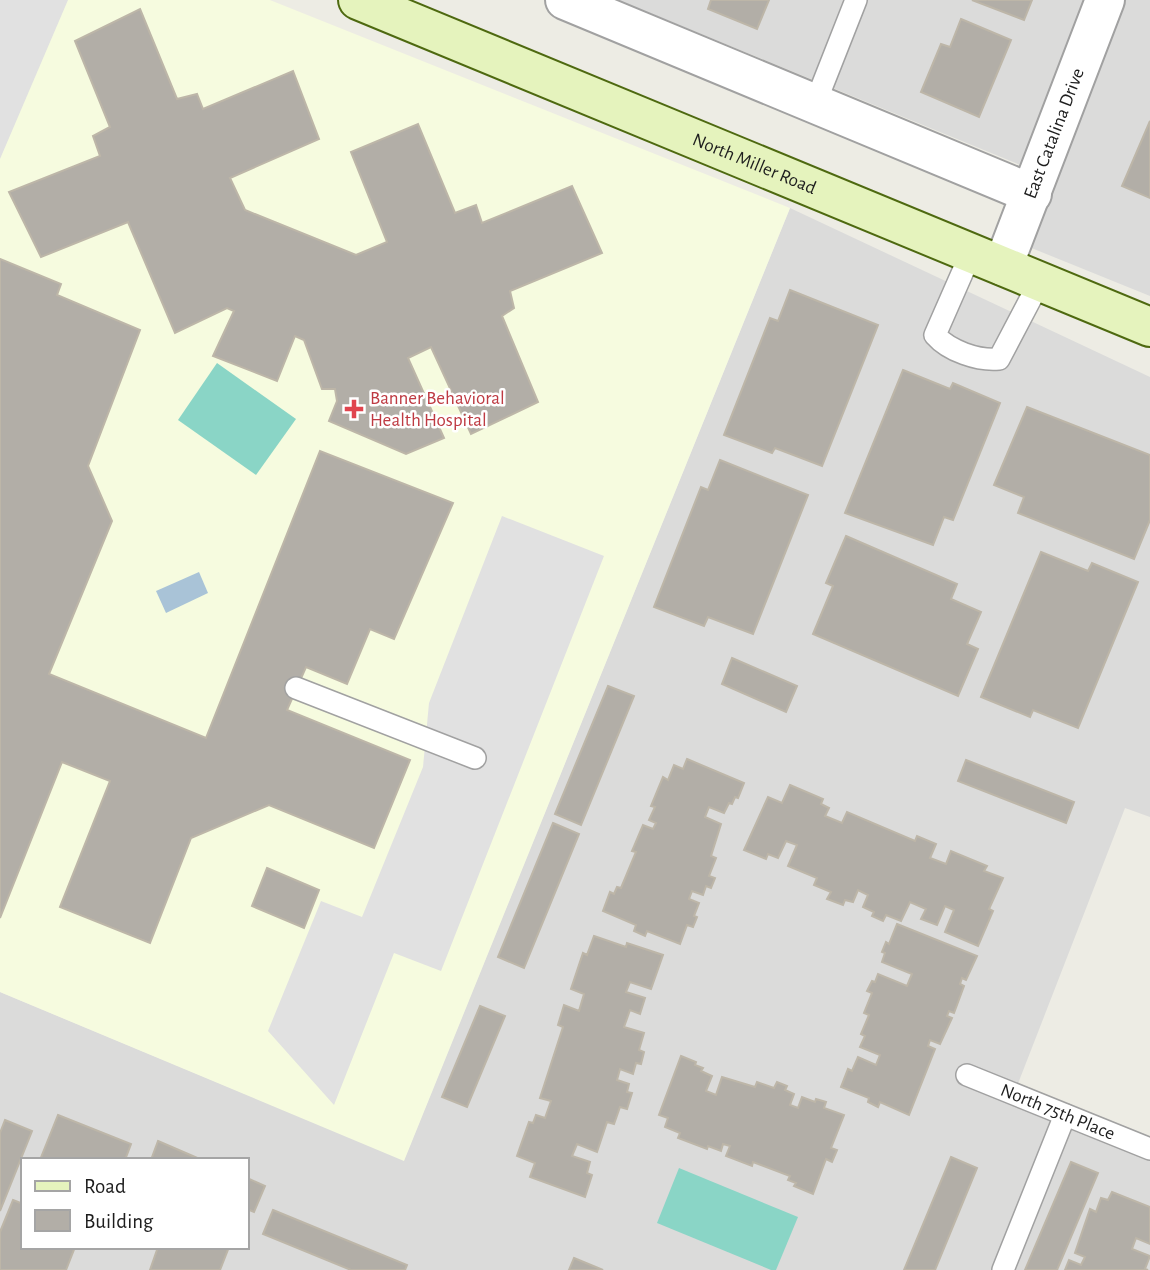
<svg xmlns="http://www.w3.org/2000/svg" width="1150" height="1270" viewBox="0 0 1150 1270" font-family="'Alegreya Sans',sans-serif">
<rect width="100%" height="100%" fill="#edece4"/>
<g fill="#dbdbda" fill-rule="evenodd">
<polygon points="618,0 1150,0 1150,296 1029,247 1057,180"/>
<path d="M790 208 1150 377V817L1125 808 1014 1094 1150 1149V1270H0V992L404 1160ZM23 1160H247V1247H23Z"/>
</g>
<polygon fill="#f6fbdf" points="0,0 270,0 790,208 404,1161 0,992"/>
<g fill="#8ad5c6">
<polygon points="217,363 296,419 256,475 178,420"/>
<polygon points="679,1168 798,1217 776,1270 771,1270 657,1223"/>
</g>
<g fill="#e1e1e1">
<polygon points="0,0 68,0 0,159"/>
<polygon points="502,516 604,556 441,971 394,953 334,1105 268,1031 321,901 362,917 423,767 429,703"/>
</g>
<polygon fill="#a9c3d7" points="199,572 208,593 166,613 156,591"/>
<g fill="#b2aea7" stroke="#bdb6a8" stroke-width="2">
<polygon points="711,0 769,0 757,29 708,9"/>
<polygon points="972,0 1032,0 1024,20"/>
<polygon points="140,9 177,99 197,94 203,109 293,71 319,139 230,178 245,210 356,255 387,242 351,152 418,124 455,213 476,205 482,223 572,186 602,253 510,291 514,308 502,316 538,402 471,434 431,347 408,358 444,438 406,454 329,421 337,401 335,389 322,389 304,340 295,336 277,381 213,356 234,311 227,308 175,333 128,222 41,257 9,192 100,156 93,136 110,127 75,41"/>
<polygon points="961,19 1011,40 979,117 921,92 941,44 950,47"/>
<polygon points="1150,121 1150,198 1122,186"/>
<polygon points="0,259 61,284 57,295 140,330 88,466 112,521 49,674 206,738 320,451 453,503 394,639 370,629 347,684 306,667 287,710 410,760 374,848 269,805 191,838 150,943 60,907 110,781 62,762 0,918"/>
<polygon points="790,290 878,325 822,466 775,448 772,453 724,435 770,318 778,321"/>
<polygon points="903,370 950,389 953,383 1000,403 953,520 944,517 933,545 845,513"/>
<polygon points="1027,407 1150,455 1150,520 1134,559 1018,513 1024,497 994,485"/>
<polygon points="720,460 808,495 753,634 708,617 704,626 654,607 701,487 708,490"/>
<polygon points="846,536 957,584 951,599 981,612 967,644 978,649 958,696 813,634 833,586 826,583"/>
<polygon points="1041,552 1088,571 1092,563 1138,582 1078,728 1033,710 1030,717 981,697"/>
<polygon points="732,658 797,686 786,712 722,684"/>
<polygon points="608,686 634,696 581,825 555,814"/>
<polygon points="687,759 744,783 738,798 735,797 732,804 729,803 724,813 709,807 705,817 721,824 711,856 716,858 709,876 715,878 711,888 706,886 703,895 692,891 689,899 699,903 694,916 697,917 693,927 687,925 680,944 647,931 645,936 634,931 636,925 603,911 610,892 614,894 617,887 621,888 636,852 632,851 643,825 653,829 656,823 649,820 655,807 651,806 663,777 668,780 674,765 683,769"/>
<polygon points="966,760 1074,802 1066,823 958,781"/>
<polygon points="790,785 823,799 821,804 829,808 825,816 842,823 847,812 915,841 917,836 936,844 930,858 946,864 951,851 987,866 984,871 1003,878 989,909 993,911 978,946 945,932 954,910 945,906 937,925 921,919 926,909 910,902 901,921 886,915 883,921 872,916 874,912 863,907 868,895 858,890 853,902 845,900 843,905 827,899 831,892 814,885 817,878 788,866 797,845 786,841 778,858 768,854 766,859 744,850 768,797 782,803"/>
<polygon points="553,823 579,834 524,968 498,957"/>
<polygon points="267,868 319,890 304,928 252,906"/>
<polygon points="897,924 977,956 966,980 962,978 960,984 964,986 954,1013 949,1011 947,1016 952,1018 940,1044 930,1040 928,1046 935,1049 909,1115 880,1102 878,1107 868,1102 869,1098 841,1087 848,1069 852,1071 858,1057 876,1065 880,1055 860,1047 865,1036 861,1034 869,1015 864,1013 872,993 867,991 872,981 875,982 878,974 907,986 912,974 882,962 885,953 882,952 886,942 889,944"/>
<polygon points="594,936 626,947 627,943 663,955 651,989 630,982 626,992 645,998 640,1014 630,1010 624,1027 644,1033 639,1050 644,1052 641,1064 636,1063 633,1074 620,1069 617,1080 629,1084 627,1092 632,1093 627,1109 620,1107 614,1124 607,1122 597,1152 577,1144 572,1156 590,1162 587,1173 592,1175 585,1197 530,1177 535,1163 517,1156 529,1122 533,1123 536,1115 545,1118 551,1101 540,1098 563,1027 558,1025 564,1005 579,1011 584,994 571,989 583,953 587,955"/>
<polygon points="480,1006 505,1016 467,1107 442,1097"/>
<polygon points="681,1056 696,1062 695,1065 703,1068 701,1071 712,1076 706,1091 716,1095 722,1077 755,1087 757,1082 774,1088 777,1082 787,1086 785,1090 794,1094 790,1105 798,1108 802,1097 815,1102 816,1099 826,1102 824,1108 844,1115 831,1148 837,1150 832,1162 826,1159 813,1194 794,1186 796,1183 788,1180 790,1176 753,1162 752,1166 726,1156 730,1146 723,1144 721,1151 708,1146 707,1149 678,1138 680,1133 665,1127 668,1118 659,1115"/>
<polygon points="58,1115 131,1144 125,1160 40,1160"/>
<polygon points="5,1120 32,1131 0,1211 0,1133"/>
<polygon points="158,1141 202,1160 151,1160"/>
<polygon points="951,1157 977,1168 935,1270 904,1270"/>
<polygon points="1071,1162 1098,1173 1057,1270 1025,1270"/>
<polygon points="247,1178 265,1186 254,1212 247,1209"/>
<polygon points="1112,1192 1150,1207 1150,1244 1136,1238 1132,1249 1150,1256 1145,1269 1148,1270 1065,1270 1069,1260 1081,1265 1085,1257 1075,1253 1090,1209 1096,1212 1101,1198 1108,1200"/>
<polygon points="13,1200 23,1204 23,1247 75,1247 66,1270 0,1270 0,1232"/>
<polygon points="273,1210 407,1265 405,1270 351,1270 263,1234"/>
<polygon points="158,1247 229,1247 220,1270 150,1270"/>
<polygon points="574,1258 603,1270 569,1270"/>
</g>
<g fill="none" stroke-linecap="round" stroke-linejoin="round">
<defs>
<g id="lane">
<polyline points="815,104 856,0"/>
<path d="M971 253 935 335C949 351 978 361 999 359L1040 281"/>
<polyline points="296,688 475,758"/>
<path id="s1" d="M967 1075 1150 1149"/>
<polyline points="1003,1270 1065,1115"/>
</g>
<g id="street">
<polyline points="565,0 1032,194"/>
<path id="s2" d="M1003 266 1105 0"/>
</g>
<g id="secondary">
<path id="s3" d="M358 0 1150 327"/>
</g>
</defs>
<use href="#lane" stroke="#a1a1a1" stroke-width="24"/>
<use href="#street" stroke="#a1a1a1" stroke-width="42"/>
<use href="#secondary" stroke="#4e6910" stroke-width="42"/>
<use href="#lane" stroke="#fff" stroke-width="21"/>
<use href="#street" stroke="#fff" stroke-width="38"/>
<use href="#secondary" stroke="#e5f3bd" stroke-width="38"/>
</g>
<path fill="#e0444e" stroke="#fff" stroke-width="2.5" d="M350.5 398.5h7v7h7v7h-7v7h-7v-7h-7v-7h7z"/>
<g text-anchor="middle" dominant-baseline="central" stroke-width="5" stroke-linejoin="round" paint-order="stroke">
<g font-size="19" fill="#1d1d1d" stroke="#fff">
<text stroke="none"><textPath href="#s2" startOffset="142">East Catalina Drive</textPath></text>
<text stroke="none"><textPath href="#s3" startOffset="429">North Miller Road</textPath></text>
<text stroke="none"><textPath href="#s1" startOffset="98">North 75th Place</textPath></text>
</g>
<g font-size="19" fill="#be3a42" stroke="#fff" text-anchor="start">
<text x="370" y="398">Banner Behavioral<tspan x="370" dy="22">Health Hospital</tspan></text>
</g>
</g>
<rect x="21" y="1158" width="228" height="91" fill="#ffffff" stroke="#a5a5a5" stroke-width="2"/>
<rect x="35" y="1181" width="35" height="10" fill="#e5f3bd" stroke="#a5a5a5" stroke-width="2"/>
<text x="84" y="1193" font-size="21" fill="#1d1d1d">Road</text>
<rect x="35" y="1210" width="35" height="21" fill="#b2aea7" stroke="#a5a5a5" stroke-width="2"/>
<text x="84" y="1228" font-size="21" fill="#1d1d1d">Building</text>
</svg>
